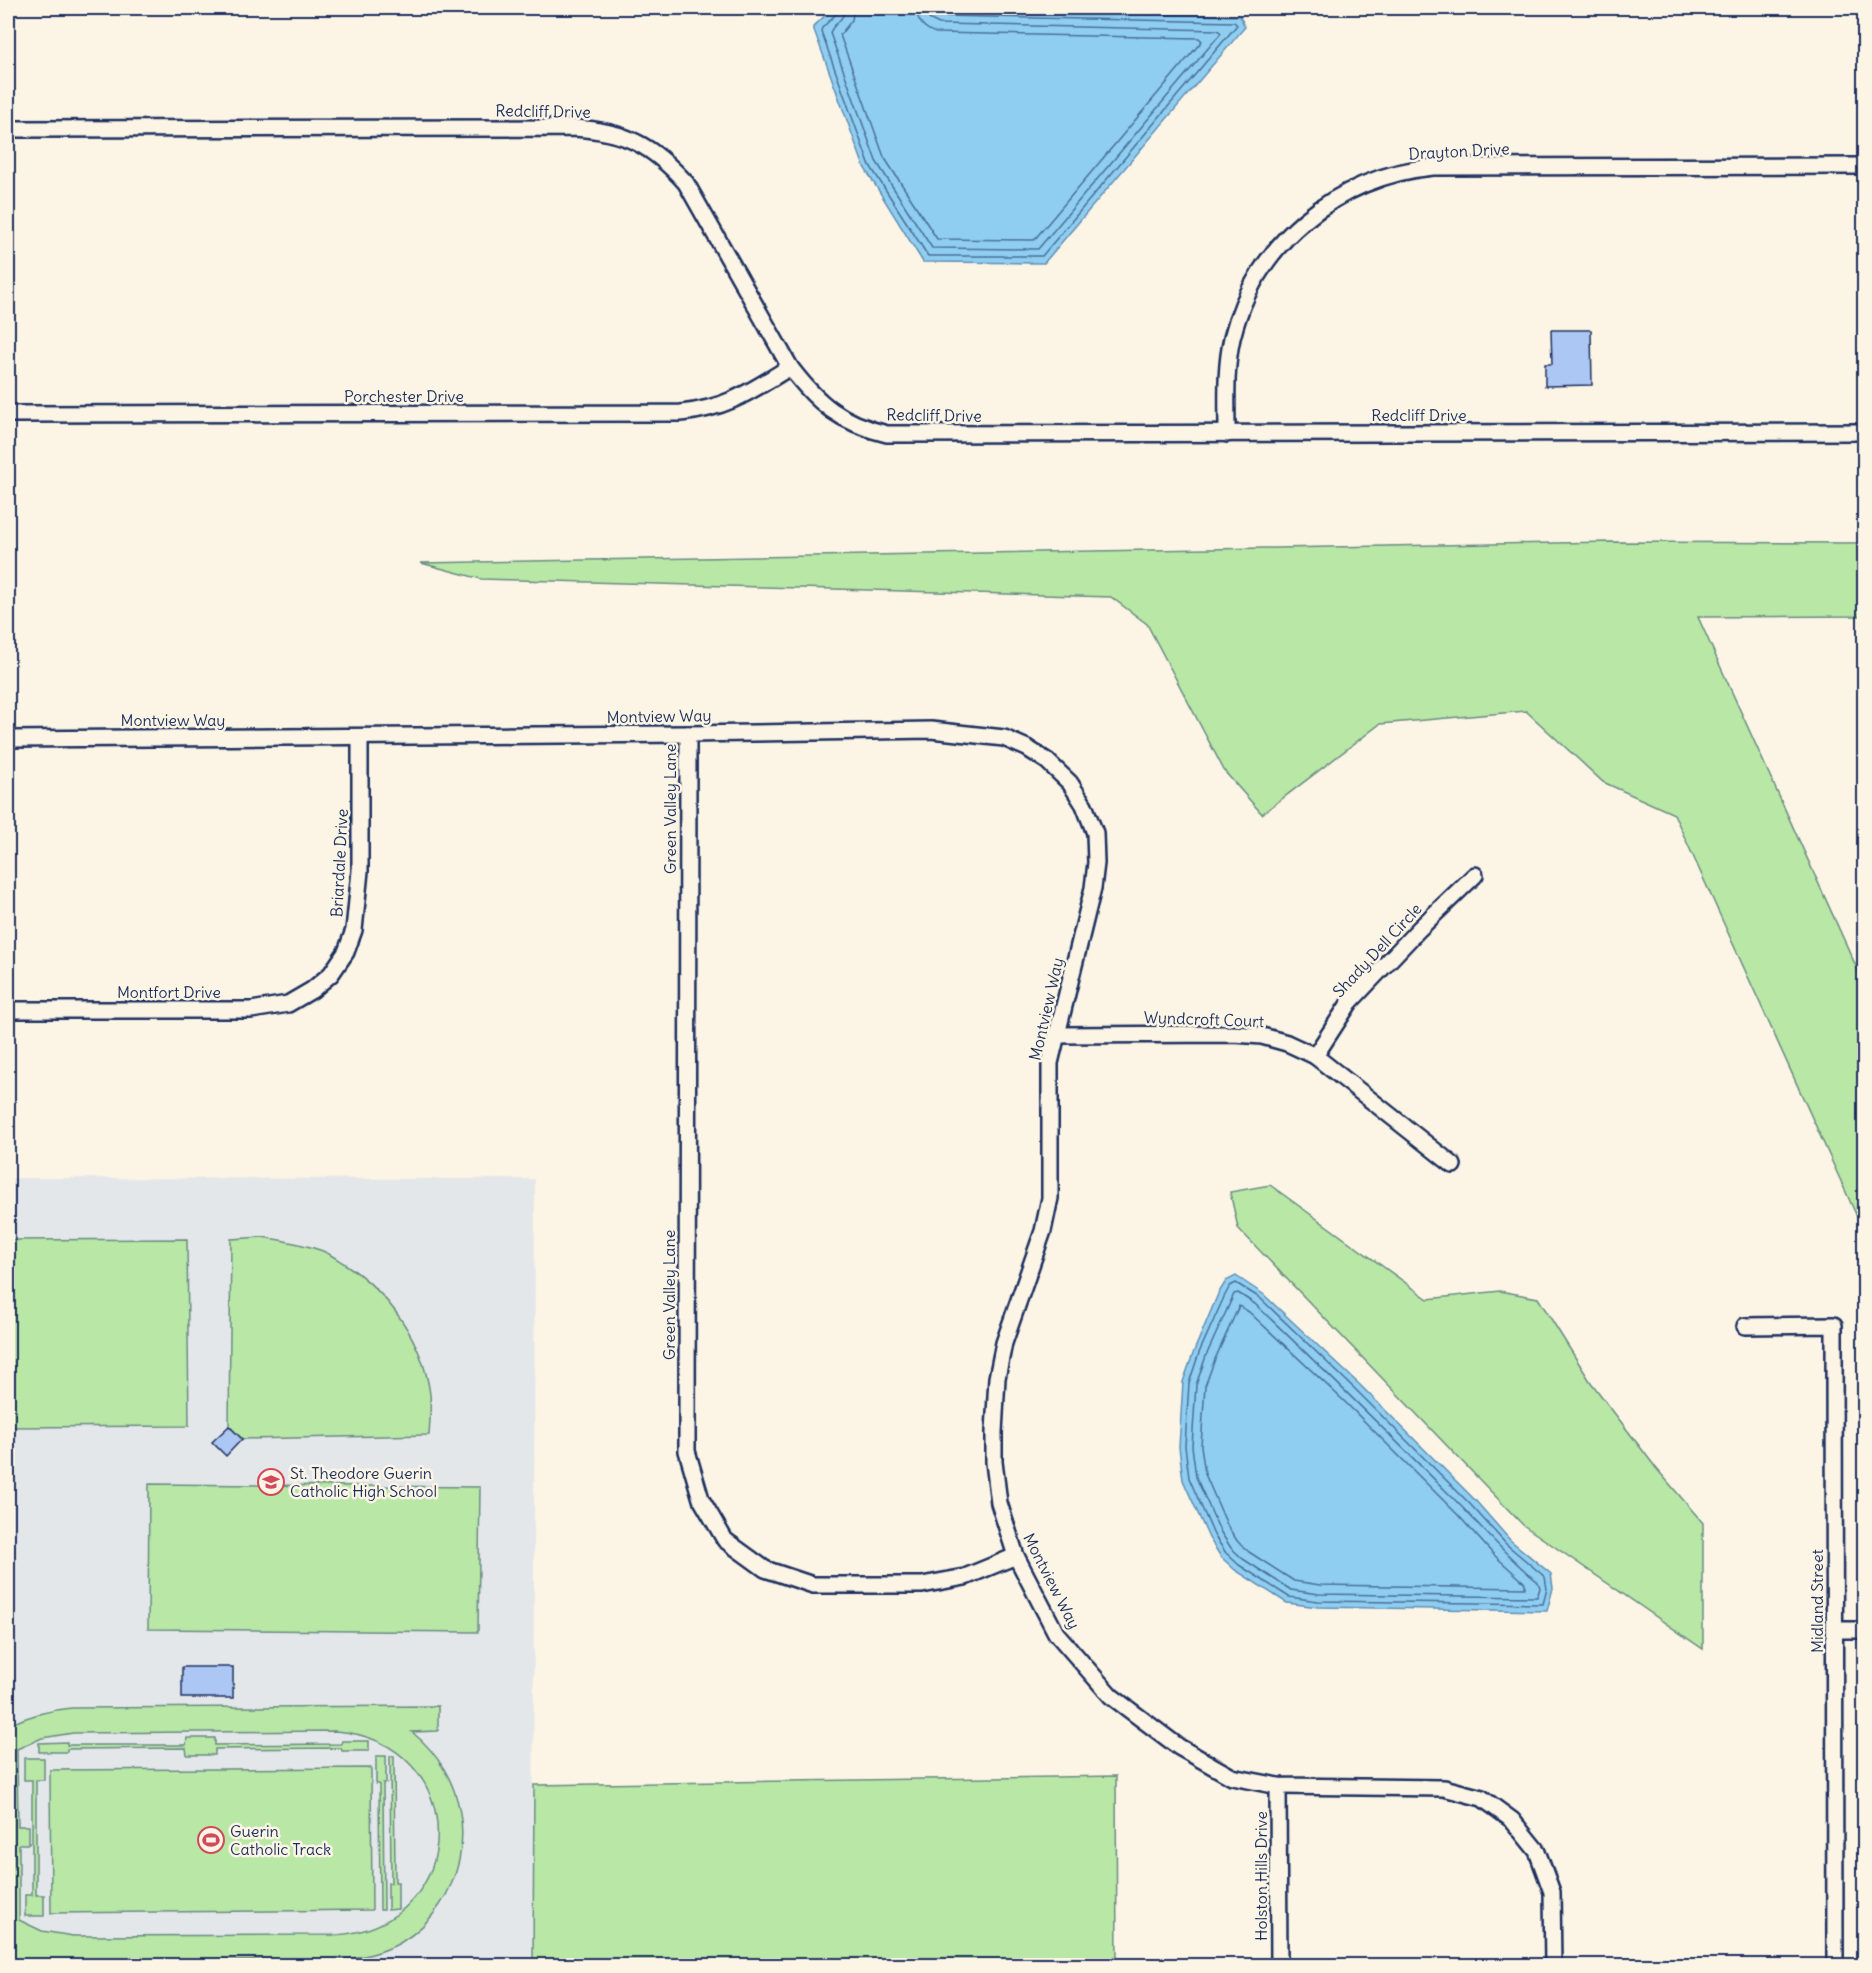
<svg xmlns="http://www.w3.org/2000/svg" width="1872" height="1973" viewBox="0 0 1872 1973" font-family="Delius,sans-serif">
<rect width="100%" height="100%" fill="#fcf5e5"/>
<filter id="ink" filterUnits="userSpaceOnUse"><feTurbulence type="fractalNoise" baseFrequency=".0167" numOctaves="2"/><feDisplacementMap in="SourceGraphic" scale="12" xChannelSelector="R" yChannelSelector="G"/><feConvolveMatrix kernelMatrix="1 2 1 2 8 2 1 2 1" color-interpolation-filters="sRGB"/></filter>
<g filter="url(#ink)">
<polygon fill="#e4e7ea" points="8,1178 535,1179 533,1965 8,1966"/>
<g fill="#b8e7a6" stroke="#6a8b82" stroke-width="1.5" fill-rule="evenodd">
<polygon points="1610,542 1864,543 1864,616 1698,617 1864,984 1864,1232 1674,814 1603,782 1526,711 1380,724 1262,814 1225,772 1147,624 1111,597 481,579 421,563"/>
<polygon points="1270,1185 1428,1299 1500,1291 1538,1298 1590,1381 1656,1468 1703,1523 1703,1649 1523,1525 1238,1228 1230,1192"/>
<path d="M263 1237C284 1241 306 1244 325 1252 332 1255 338 1260 345 1264 389 1293 423 1341 430 1394 431 1407 430 1422 429 1435L242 1439 229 1426 231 1239Z"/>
<polygon points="187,1239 189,1426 8,1427 8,1240"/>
<polygon points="149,1484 480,1487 478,1632 148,1629"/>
<path d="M438 1706V1731L412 1732C465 1775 478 1848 440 1905 430 1920 415 1934 400 1943 380 1954 360 1958 338 1960L8 1962 9 1725C30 1715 49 1710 72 1708ZM336 1731C471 1742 471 1924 337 1935L73 1936 42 1931 19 1920V1844H29V1826H18L17 1749 42 1738 73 1733Z"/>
<polygon points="187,1738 215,1738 215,1745 341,1744 342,1741 369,1741 369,1751 342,1751 341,1748 215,1749 215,1755 187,1755 186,1748 67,1749 67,1752 39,1752 39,1743 67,1742 67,1745 186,1745"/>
<polygon points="376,1756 386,1756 386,1783 383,1783 384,1910 380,1910 379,1784 376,1784"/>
<polygon points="390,1756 394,1756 395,1882 398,1882 398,1909 388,1910 388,1883 391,1883"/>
<polygon points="24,1758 44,1758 44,1780 36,1780 36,1895 44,1895 44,1916 25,1916 25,1895 32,1895 32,1780 24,1780"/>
<polygon points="371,1768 372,1910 51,1913 50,1770"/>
<polygon points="1116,1776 1117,1965 533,1965 534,1785"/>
</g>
<g fill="#8fcef0" stroke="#618eb6" stroke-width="1.5">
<polygon points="833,8 1240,16 1245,27 1044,263 923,262 864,167 813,27"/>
<polygon points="1236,1276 1263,1294 1360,1385 1475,1500 1510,1540 1551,1574 1553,1588 1547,1611 1318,1607 1287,1603 1235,1570 1221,1557 1209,1538 1183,1480 1179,1447 1183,1382 1194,1351 1218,1294 1226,1281"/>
</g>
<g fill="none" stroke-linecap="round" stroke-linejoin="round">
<g stroke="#496f98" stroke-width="1.5">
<polyline points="838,8 836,14 822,28 821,31 869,164 928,256 1042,256 1237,25 1234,22 940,16 934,13 933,8"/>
<path d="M845 8C845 20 833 23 830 33L876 161 932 248 1038 249 1221 33 1218 30 939 24 929 19 925 8"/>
<path d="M854 8 852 20 840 35 884 157 937 239 1034 240 1202 41 1199 38 936 33C923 29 917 21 916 8"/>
<polygon points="1236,1283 1260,1298 1355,1389 1470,1504 1506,1544 1545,1577 1547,1589 1543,1604 1318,1601 1289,1597 1239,1565 1226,1553 1214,1535 1189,1478 1185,1446 1189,1383 1199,1353 1224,1297 1230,1286"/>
<path d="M1234 1294 1238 1293 1255 1304C1320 1366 1384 1429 1447 1492 1478 1522 1504 1555 1538 1582L1540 1588 1537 1597 1319 1594 1291 1590 1243 1559 1231 1548 1220 1531 1196 1477 1192 1446 1196 1385 1206 1356Z"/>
<polygon points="1239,1306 1249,1312 1344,1401 1458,1515 1494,1555 1525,1583 1525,1588 1320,1585 1294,1581 1249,1552 1238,1542 1228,1527 1205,1474 1201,1446 1205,1386 1215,1359"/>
</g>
</g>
<g fill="#acc7f4" stroke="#1b2f5e" stroke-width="1.5">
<polygon points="1551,330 1591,330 1592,385 1545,386 1545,364 1552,364"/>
<polygon points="229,1426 242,1439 226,1456 212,1442"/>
<rect x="182" y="1667" width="51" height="31"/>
</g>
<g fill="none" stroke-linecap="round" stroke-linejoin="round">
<defs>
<g id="minor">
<path d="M8 129 574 128C625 131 652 145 686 183L790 367C818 404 841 423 887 434L1864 432"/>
<path d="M8 414 681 413C728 408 751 391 790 367"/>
<path d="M1227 434C1227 402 1225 369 1232 338 1255 243 1337 176 1433 167L1864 166"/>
<polyline points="688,734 687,1451 701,1499 725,1540 765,1569 813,1585 922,1585 965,1577 1016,1556"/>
<polyline points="8,739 688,734 931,730 1004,738 1027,748 1047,761 1070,783 1084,805 1095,833 1096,863 1093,888 1050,1063 1050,1198 1043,1231 1004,1343 997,1378 994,1432 994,1462 999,1503 1016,1556 1056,1633 1111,1696 1179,1747 1232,1777 1278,1786 1444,1788 1482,1798 1512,1820 1537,1851 1552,1892 1553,1966"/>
<polyline points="8,1010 251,1010 288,1004 312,990 331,974 346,952 354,930 360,871 360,737"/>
<polyline points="1056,1035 1234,1034 1262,1036 1287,1043 1315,1056 1453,1165"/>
<polyline points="1315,1056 1350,1002 1419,929 1475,875"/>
<polyline points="1745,1326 1834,1325 1835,1966"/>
<polyline points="1835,1630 1864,1630"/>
<polyline points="1278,1786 1279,1966"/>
</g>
</defs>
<use href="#minor" stroke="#1b2f5e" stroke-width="20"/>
<use href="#minor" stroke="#fcf5e5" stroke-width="15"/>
</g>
</g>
<defs>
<symbol id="school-ring" viewBox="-11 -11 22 22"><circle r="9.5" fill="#fcf5e5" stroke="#d1495b" stroke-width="1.5"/><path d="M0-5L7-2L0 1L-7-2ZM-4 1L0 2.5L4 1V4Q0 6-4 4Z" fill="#d1495b"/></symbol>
<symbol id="stadium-ring" viewBox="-11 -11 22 22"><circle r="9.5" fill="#fcf5e5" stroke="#d1495b" stroke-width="1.5"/><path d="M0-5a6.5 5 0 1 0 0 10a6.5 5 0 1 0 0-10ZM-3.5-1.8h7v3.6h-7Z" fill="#d1495b"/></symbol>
</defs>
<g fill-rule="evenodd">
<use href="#school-ring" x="256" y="1467" width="30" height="30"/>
<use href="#stadium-ring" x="196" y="1825" width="30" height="30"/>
</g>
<g text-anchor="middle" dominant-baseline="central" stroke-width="5" stroke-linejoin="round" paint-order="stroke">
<g font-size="16" fill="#1b2f5e" stroke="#fcf5e5">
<text transform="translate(543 111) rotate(1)">Redcliff Drive</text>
<text transform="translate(1459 151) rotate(-3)">Drayton Drive</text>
<text x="404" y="396">Porchester Drive</text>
<text transform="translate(934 415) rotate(1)">Redcliff Drive</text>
<text x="1419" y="415">Redcliff Drive</text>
<text transform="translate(659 716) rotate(-1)">Montview Way</text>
<text x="173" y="720">Montview Way</text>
<text transform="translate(670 809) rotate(-90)">Green Valley Lane</text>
<text transform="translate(339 863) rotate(-87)">Briardale Drive</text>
<text transform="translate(1377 950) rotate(-47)">Shady Dell Circle</text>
<text x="169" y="992">Montfort Drive</text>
<text transform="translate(1046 1009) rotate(-77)">Montview Way</text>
<text transform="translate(1204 1019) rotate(2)">Wyndcroft Court</text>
<text transform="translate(669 1295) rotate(-90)">Green Valley Lane</text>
<text transform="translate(1052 1581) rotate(63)">Montview Way</text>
<text transform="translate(1817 1601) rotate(-90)">Midland Street</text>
<text transform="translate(1261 1876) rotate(-90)">Holston Hills Drive</text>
</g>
<g font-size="16" fill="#1b2f5e" stroke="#fcf5e5" text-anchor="start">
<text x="290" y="1473">St. Theodore Guerin<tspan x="290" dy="18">Catholic High School</tspan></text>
<text x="230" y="1831">Guerin<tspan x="230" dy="18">Catholic Track</tspan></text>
</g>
</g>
<rect width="1872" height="1973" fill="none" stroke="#fcf5e5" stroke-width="30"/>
<rect x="15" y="15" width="1842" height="1943" fill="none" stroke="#1b2f5e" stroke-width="2" filter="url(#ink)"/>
</svg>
